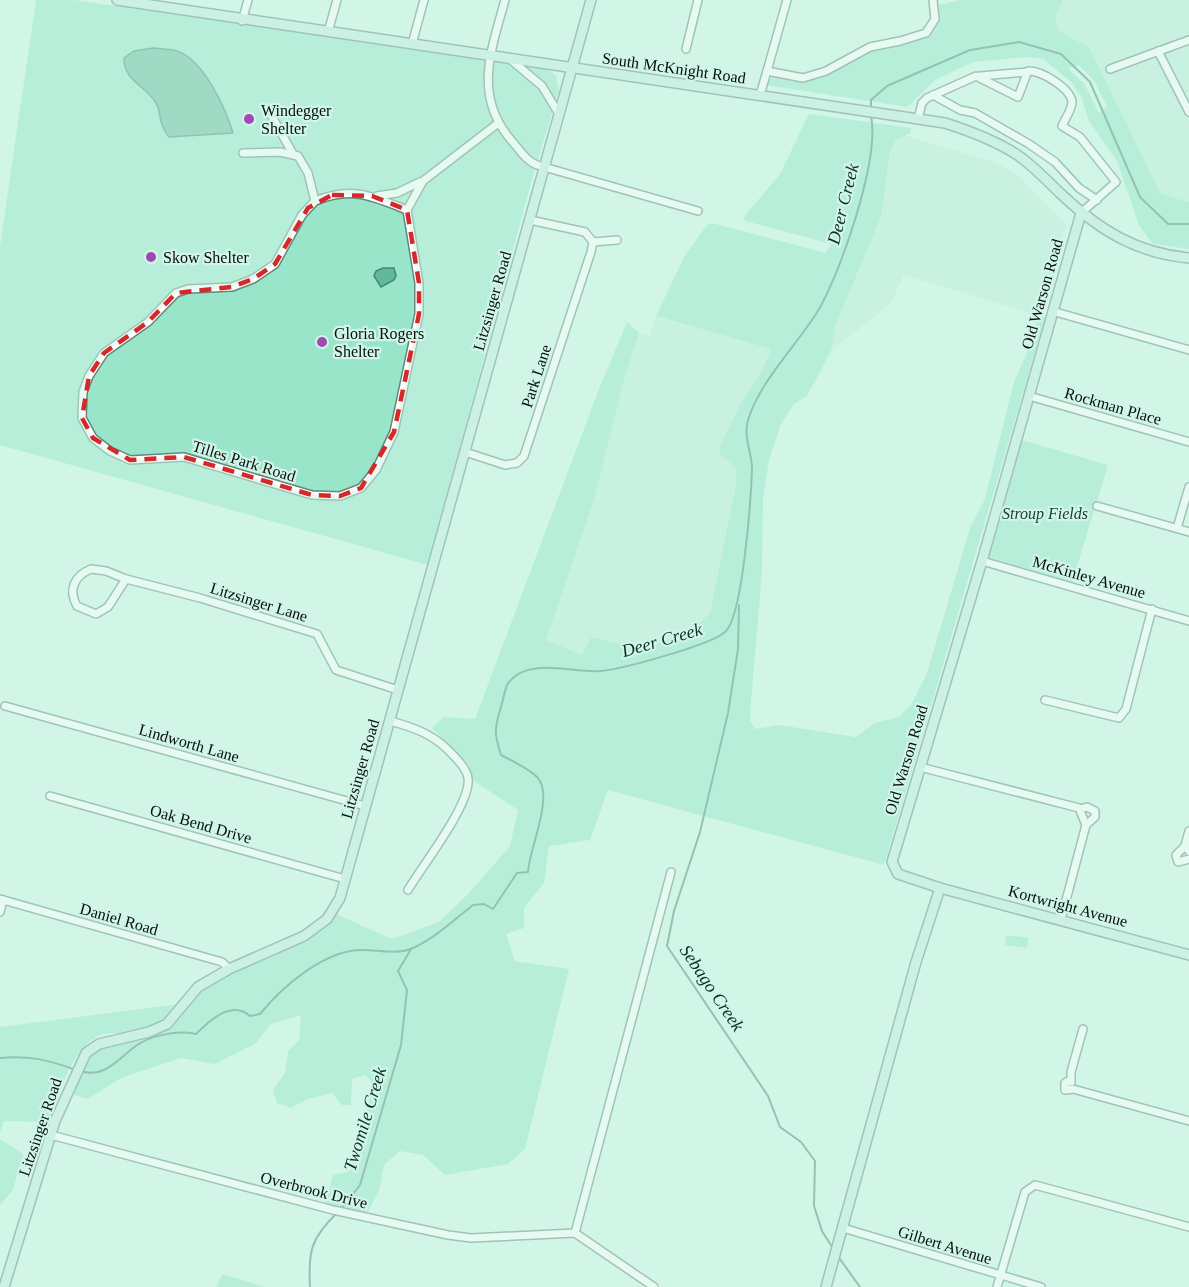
<svg xmlns="http://www.w3.org/2000/svg" width="1189" height="1287" viewBox="0 0 1189 1287" font-family="'Times New Roman',serif">
<rect width="100%" height="100%" fill="#d1f5e7"/>
<g fill="#beebd9">
<polygon points="1063,0 1189,0 1189,202 1161,194 1089,47 1059,31 1055,16"/>
<polygon points="907,136 997,163 1019,176 1066,225 1040,316 904,275 890,304 831,351 836,324 881,217 890,152 896,140"/>
<polygon points="656,316 771,349 761,372 741,403 719,448 721,456 736,468 736,485 710,613 698,624 645,650 591,637 582,655 545,640 594,500 624,380 639,333 649,336"/>
</g>
<g fill="#98e5ca" fill-rule="evenodd">
<polygon points="36,0 74,0 407,48 480,54 546,67 556,76 559,90 531,183 428,565 0,445 0,246"/>
<path d="M960 0H1063L1055 16 1059 31 1089 47 1161 194 1189 202V249L1153 244 1139 225 1117 161 1089 121 1082 99 1072 83 1043 59 1026 57 973 62 935 80 907 107 766 85 768 81 774 76 803 80 867 50 923 35 937 15 939 5ZM1079 65 1095 82 1107 107 1099 113 1085 85 1068 68Z"/>
<polygon points="809,114 911,128 911,133 896,140 890,152 881,217 836,324 831,351 807,396 794,404 781,424 769,460 763,499 762,572 751,702 750,721 756,729 779,725 856,737 875,723 899,717 911,705 927,673 970,528 985,499 1014,381 1031,344 1037,320 1043,315 1045,318 884,865 608,790 590,840 549,846 544,883 524,908 524,928 506,934 515,961 569,969 525,1149 508,1164 445,1175 423,1155 400,1151 384,1165 379,1191 367,1213 325,1204 333,1175 348,1172 360,1154 372,1082 365,1075 352,1079 351,1105 342,1105 332,1093 308,1099 291,1108 277,1103 273,1090 285,1073 288,1051 299,1040 301,1015 271,1024 255,1044 215,1064 181,1058 121,1078 88,1099 75,1095 71,1090 89,1056 94,1051 171,1026 198,993 235,970 315,935 327,925 336,914 392,939 439,922 468,894 510,846 518,810 474,781 468,764 432,728 444,717 475,719 599,389 627,322 639,333 624,380 594,500 546,640 582,655 591,637 645,650 698,624 710,613 736,485 736,468 721,456 719,448 741,403 761,372 771,349 656,316 684,257 707,225 712,223 826,253 831,244 745,221 744,217 780,174"/>
<polygon points="1018,439 1108,465 1072,583 989,558 986,553"/>
<polygon points="1006,935 1029,938 1027,948 1005,945"/>
<path d="M180 1004C163 1024 145 1030 119 1033 114 1033 105 1033 100 1035 71 1049 60 1092 50 1122L4 1121 0 1133V1027Z"/>
<polygon points="0,1139 23,1154 13,1190 0,1205"/>
<polygon points="222,1274 265,1287 216,1287"/>
</g>
<g fill="#63b89c" stroke="#468670" stroke-width="1.5">
<path d="M153 48C161 49 170 49 177 51 203 59 226 109 233 133L169 137C157 122 162 113 156 103 146 86 123 80 124 58L134 51Z"/>
<polygon points="383,268 394,268 396,276 394,280 381,287 374,276 376,271"/>
</g>
<g fill="none" stroke-linecap="round" stroke-linejoin="round">
<g stroke="#468670" stroke-width="2">
<polyline points="871,111 871,100 887,86 970,50 1019,42 1061,54 1090,82 1140,197 1168,224 1189,224"/>
<polyline points="739,605 738,649 728,713 700,832 674,911 667,946 768,1096 780,1127 801,1142 815,1161 814,1206 822,1231 834,1250"/>
<path d="M0 1058C28 1055 49 1060 76 1070"/>
<path d="M81 1071C103 1079 119 1059 133 1048 149 1035 177 1030 196 1034 211 1019 232 1000 250 1016L260 1014C282 987 324 950 362 950 379 950 397 955 413 948 435 938 454 920 473 905L484 904 493 909 517 873 528 872C529 849 555 795 537 777 528 768 512 761 501 755 493 730 495 728 502 703 504 697 505 686 509 682 530 656 574 674 601 671 622 669 711 645 725 632 743 617 751 497 752 469 752 453 743 437 748 420 759 383 795 347 816 314 840 276 880 159 871 116"/>
<polyline points="341,1209 360,1185 401,1045 407,990 398,971 411,949"/>
<polyline points="837,1255 860,1287"/>
<path d="M310 1287C308 1251 311 1238 337 1213"/>
</g>
<defs>
<g id="street">
<path d="M505 0C491 51 473 95 511 140 520 150 525 160 537 165L698 211"/>
<polyline points="242,21 248,0"/>
<polyline points="328,32 337,0"/>
<polyline points="412,44 424,0"/>
<polyline points="686,49 698,0"/>
<polyline points="1158,51 1189,112"/>
<polyline points="510,59 542,86 559,114"/>
<polyline points="1110,69 1189,40"/>
<polyline points="767,71 787,0"/>
<polyline points="980,76 1028,72"/>
<polyline points="760,95 767,71 803,78 826,71 870,47 900,41 926,33 935,19 933,0"/>
<polyline points="933,95 960,110 975,113 1029,144 1055,162 1079,188 1097,200"/>
<polyline points="270,113 293,154"/>
<path d="M918 119 922 103 927 98 976 76 1018 97 1028 71C1041 70 1072 89 1072 103 1071 111 1065 119 1062 126L1080 137 1116 182 1081 213"/>
<path d="M243 153 280 152 298 156 308 173 315 201C352 186 372 196 407 210"/>
<polyline points="377,196 397,193 420,182"/>
<polyline points="315,201 302,215 275,264 253,279 232,287 188,289 176,293 148,322 104,353 89,376 83,392 82,418 93,438 110,451 130,460 184,457 312,495 340,496 361,488 376,470 394,432 419,314 419,283 407,210 423,181 497,124"/>
<polyline points="593,242 617,240"/>
<polyline points="1052,311 1189,350"/>
<polyline points="1029,396 1189,442"/>
<polyline points="465,452 505,465 517,463 524,456 591,252 593,242 585,232 530,220"/>
<polyline points="1097,506 1189,532"/>
<polyline points="1177,528 1189,487"/>
<polyline points="982,561 1189,621"/>
<path d="M91 569 106 571 126 579 108 607 96 614 77 606C68 590 74 576 91 569Z"/>
<polyline points="126,579 200,598 317,634 336,670 398,690"/>
<polyline points="1045,700 1119,718 1126,709 1152,609"/>
<polyline points="5,706 365,806"/>
<path d="M390 721C416 728 435 735 453 755 459 761 467 770 468 778 472 803 422 866 408 890"/>
<polyline points="920,767 1079,808 1086,825 1061,919"/>
<polyline points="50,796 345,879"/>
<polyline points="1080,809 1087,807 1095,811 1095,817 1086,825"/>
<polyline points="1189,831 1185,846 1189,851"/>
<polyline points="1185,846 1176,855 1178,862 1189,859"/>
<polyline points="0,899 222,962 229,969"/>
<polyline points="0,912 3,900"/>
<polyline points="1071,1080 1065,1083 1065,1090 1073,1089 1189,1121"/>
<polyline points="1071,1082 1071,1072 1083,1029"/>
<polyline points="51,1135 333,1210 448,1235 471,1238 575,1233 654,1287"/>
<polyline points="843,1228 1041,1287"/>
<polyline points="575,1233 671,872"/>
<polyline points="997,1287 1025,1192 1035,1185 1189,1227"/>
</g>
<g id="secondary">
<path d="M117 0 945 123C970 131 994 140 1016 154 1033 165 1047 181 1061 194 1099 230 1136 253 1189 258"/>
<polyline points="1081,213 982,561 892,862 898,874 940,888 1189,955"/>
<polyline points="4,1287 55,1121 86,1053 99,1044 149,1032 167,1024 198,987 229,969 304,936 327,919 340,898 591,0"/>
<polyline points="826,1287 916,962 940,888"/>
</g>
</defs>
<use href="#street" stroke="#65867a" stroke-width="10"/>
<use href="#secondary" stroke="#65867a" stroke-width="12"/>
<use href="#street" stroke="#fff" stroke-width="7"/>
<use href="#secondary" stroke="#c2ebe0" stroke-width="9"/>
</g>
<path d="M0 0H1189V1287H0ZM332 195 372 196 407 210 419 283V314L394 432 361 488 340 496 312 495 184 457 130 460 93 438 82 418 89 376 104 353 148 322 176 293 232 287 253 279 275 264 308 208Z" fill="#d1f5e7" fill-opacity=".55" fill-rule="evenodd"/>
<path fill="none" stroke="#d62828" stroke-width="4.5" stroke-dasharray="12 8" stroke-linejoin="round" d="M332 195 372 196 407 210 419 283V314L394 432 361 488 340 496 312 495 184 457 130 460 93 438 82 418 89 376 104 353 148 322 176 293 232 287 253 279 275 264 308 208Z"/>
<g fill="#a148b5" stroke="#d1f5e7" stroke-width="2">
<circle cx="249" cy="119" r="6"/>
<circle cx="151" cy="257" r="6"/>
<circle cx="322" cy="342" r="6"/>
</g>
<g text-anchor="middle" dominant-baseline="central" stroke-width="4.5" stroke-linejoin="round" paint-order="stroke">
<g font-size="16" fill="#04100b" stroke="#d1f5e7">
<text transform="translate(674 68) rotate(8)">South McKnight Road</text>
<text transform="translate(1042 294) rotate(-74)">Old Warson Road</text>
<text transform="translate(492 301) rotate(-74)">Litzsinger Road</text>
<text transform="translate(536 376) rotate(-72)">Park Lane</text>
<text transform="translate(1113 406) rotate(16)">Rockman Place</text>
<text transform="translate(244 461) rotate(17)">Tilles Park Road</text>
<text transform="translate(1089 577) rotate(16)">McKinley Avenue</text>
<text transform="translate(259 602) rotate(17)">Litzsinger Lane</text>
<text transform="translate(189 743) rotate(16)">Lindworth Lane</text>
<text transform="translate(906 760) rotate(-73)">Old Warson Road</text>
<text transform="translate(360 769) rotate(-74)">Litzsinger Road</text>
<text transform="translate(201 824) rotate(16)">Oak Bend Drive</text>
<text transform="translate(1068 906) rotate(15)">Kortwright Avenue</text>
<text transform="translate(119 919) rotate(16)">Daniel Road</text>
<text transform="translate(40 1127) rotate(-71)">Litzsinger Road</text>
<text transform="translate(314 1190) rotate(14)">Overbrook Drive</text>
<text transform="translate(945 1245) rotate(17)">Gilbert Avenue</text>
</g>
<g font-size="16" fill="#04100b" stroke="#d1f5e7" text-anchor="start">
<text x="261" y="110">Windegger<tspan x="261" dy="18">Shelter</tspan></text>
<text x="163" y="257">Skow Shelter</text>
<text x="334" y="333">Gloria Rogers<tspan x="334" dy="18">Shelter</tspan></text>
</g>
<g font-size="16" font-style="italic" fill="#1b4135" stroke="#d1f5e7">
<text x="1045" y="513">Stroup Fields</text>
</g>
<g font-size="18" font-style="italic" fill="#093226" stroke="#d1f5e7">
<text transform="translate(843 204) rotate(-76)">Deer Creek</text>
<text transform="translate(662 640) rotate(-16)">Deer Creek</text>
<text transform="translate(712 988) rotate(56)">Sebago Creek</text>
<text transform="translate(365 1119) rotate(-73)">Twomile Creek</text>
</g>
</g>
</svg>
